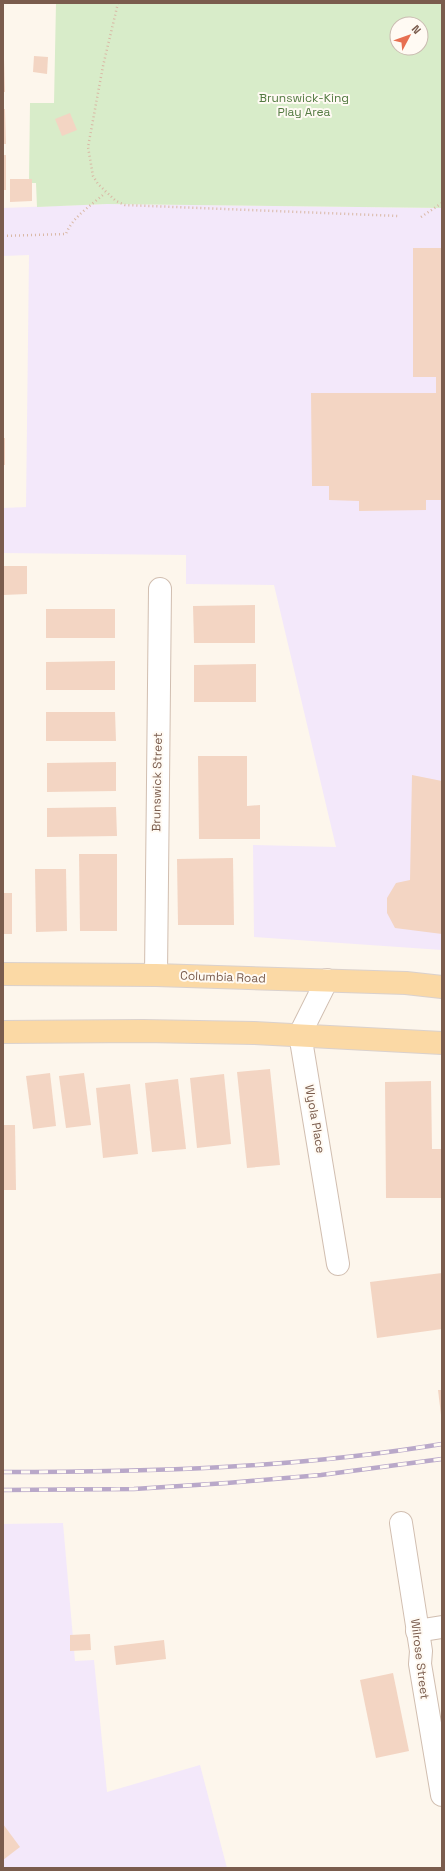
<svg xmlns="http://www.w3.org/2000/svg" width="445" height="1871" viewBox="0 0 445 1871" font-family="'Space Grotesk',sans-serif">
<rect width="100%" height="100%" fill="#fdf6ec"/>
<g fill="#f3e8fa">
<polygon points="107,204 442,208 442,950 254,937 253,845 336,847 274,585 186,584 186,555 3,553 3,508 26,507 29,255 3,256 3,208"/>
<polygon points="63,1523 75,1661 94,1660 107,1792 200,1765 227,1868 3,1868 3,1524"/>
</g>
<path fill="#d8ecc9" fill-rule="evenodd" d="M56 3H442V208L107 204 37 207 36 183H29L30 103H54ZM397 24H421V48H397Z"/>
<g fill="#f3d5c3">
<polygon points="34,56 48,57 47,74 33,72"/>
<polygon points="3,58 4,58 5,92 3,92"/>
<polygon points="3,109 5,109 6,144 3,144"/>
<polygon points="70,113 77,130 62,136 55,119"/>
<rect x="3" y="155" width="3" height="35"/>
<polygon points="10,179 32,179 32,201 10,202"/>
<polygon points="413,248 442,248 442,500 426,500 426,510 359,511 359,501 329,500 329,486 312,486 311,393 436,393 436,377 413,377"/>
<rect x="3" y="438" width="2" height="27"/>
<polygon points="3,566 27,566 27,594 3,595"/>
<polygon points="255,605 255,643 194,643 193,606"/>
<rect x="46" y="609" width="69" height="29"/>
<polygon points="115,661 115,690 46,690 46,662"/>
<polygon points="256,664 256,702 194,702 194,665"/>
<polygon points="46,712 115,712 116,741 46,741"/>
<polygon points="198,756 247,756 247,806 260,805 260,839 199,839"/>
<polygon points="116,762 116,791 47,792 47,763"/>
<polygon points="412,775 442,781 442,934 395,928 387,913 387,898 396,883 410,880"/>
<polygon points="116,807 117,836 47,837 47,808"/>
<polygon points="79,854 117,854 117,931 80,931"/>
<polygon points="233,858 234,925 178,925 177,859"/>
<polygon points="35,869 66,869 67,931 36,932"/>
<rect x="3" y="893" width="9" height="41"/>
<polygon points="270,1069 280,1165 247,1168 237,1072"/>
<polygon points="50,1073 56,1126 33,1129 26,1076"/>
<polygon points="84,1073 91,1125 66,1128 59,1076"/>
<polygon points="224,1074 231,1144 197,1148 190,1078"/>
<polygon points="178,1079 186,1149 152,1152 145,1083"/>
<polygon points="431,1081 432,1149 442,1149 442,1198 386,1198 385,1082"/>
<polygon points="130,1084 138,1154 103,1158 96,1088"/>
<polygon points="3,1125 15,1125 16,1190 3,1190"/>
<polygon points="442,1273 442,1329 377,1338 370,1282"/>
<polygon points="438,1390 442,1390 442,1415 441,1415"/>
<polygon points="90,1634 91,1650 70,1651 70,1635"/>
<polygon points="164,1640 166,1659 116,1665 114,1646"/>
<polygon points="393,1673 409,1751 376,1758 360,1680"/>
<polygon points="3,1824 20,1847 3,1860"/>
</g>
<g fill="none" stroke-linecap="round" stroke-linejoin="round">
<defs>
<g id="street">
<polyline points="156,975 160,589"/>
<polyline points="327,980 300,1034 338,1264"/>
<polyline points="401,1523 421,1651 420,1664 442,1795"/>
<polyline points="417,1631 442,1627"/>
</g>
<g id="primary">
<polyline points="3,974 156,975 406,983 442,987"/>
<polyline points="3,1032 143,1031 254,1033 442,1043"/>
</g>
</defs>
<use href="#street" stroke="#d1beb0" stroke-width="24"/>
<use href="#primary" stroke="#dad1cd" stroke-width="24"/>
<g stroke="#d9b8a5" stroke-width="2.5" stroke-dasharray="1 3" stroke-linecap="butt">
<polyline points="118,3 103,66 88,147 93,176 98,184 116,201 125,205 399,216"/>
<polyline points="421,217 442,203"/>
<path d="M3 236 66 234C72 217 92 205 105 193"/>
</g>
<use href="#street" stroke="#fff" stroke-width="22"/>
<use href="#primary" stroke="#fbd9a5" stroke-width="22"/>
<defs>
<g id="rail">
<path d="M3 1472C150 1472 297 1468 442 1444"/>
<polyline points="3,1490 134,1489 227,1483 321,1475 442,1459"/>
</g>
</defs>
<use href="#rail" stroke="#b9a8c9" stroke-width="4.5"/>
<use href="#rail" stroke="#fffaf3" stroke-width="3" stroke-dasharray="9" stroke-linecap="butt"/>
</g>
<g text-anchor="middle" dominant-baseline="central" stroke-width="4" stroke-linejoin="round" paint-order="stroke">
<g font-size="12" fill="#537a41" stroke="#fffaf3">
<text x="304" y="98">Brunswick-King<tspan x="304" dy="14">Play Area</tspan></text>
</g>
<g font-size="12" fill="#7a5c4d" stroke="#fffaf3">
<text transform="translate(157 782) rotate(-89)">Brunswick Street</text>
<text transform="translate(223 977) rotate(2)">Columbia Road</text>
<text transform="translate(315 1119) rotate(80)">Wyola Place</text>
<text transform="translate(420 1659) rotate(83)">Wilrose Street</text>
</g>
</g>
<rect width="445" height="1871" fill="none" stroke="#7a5c4d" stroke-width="8"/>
<g transform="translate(409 36) rotate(49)"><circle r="19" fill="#fffaf3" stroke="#cabbb1"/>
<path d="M0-3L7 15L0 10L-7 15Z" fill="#e76f51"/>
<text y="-6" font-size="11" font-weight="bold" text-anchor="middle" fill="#7a5c4d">N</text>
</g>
</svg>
